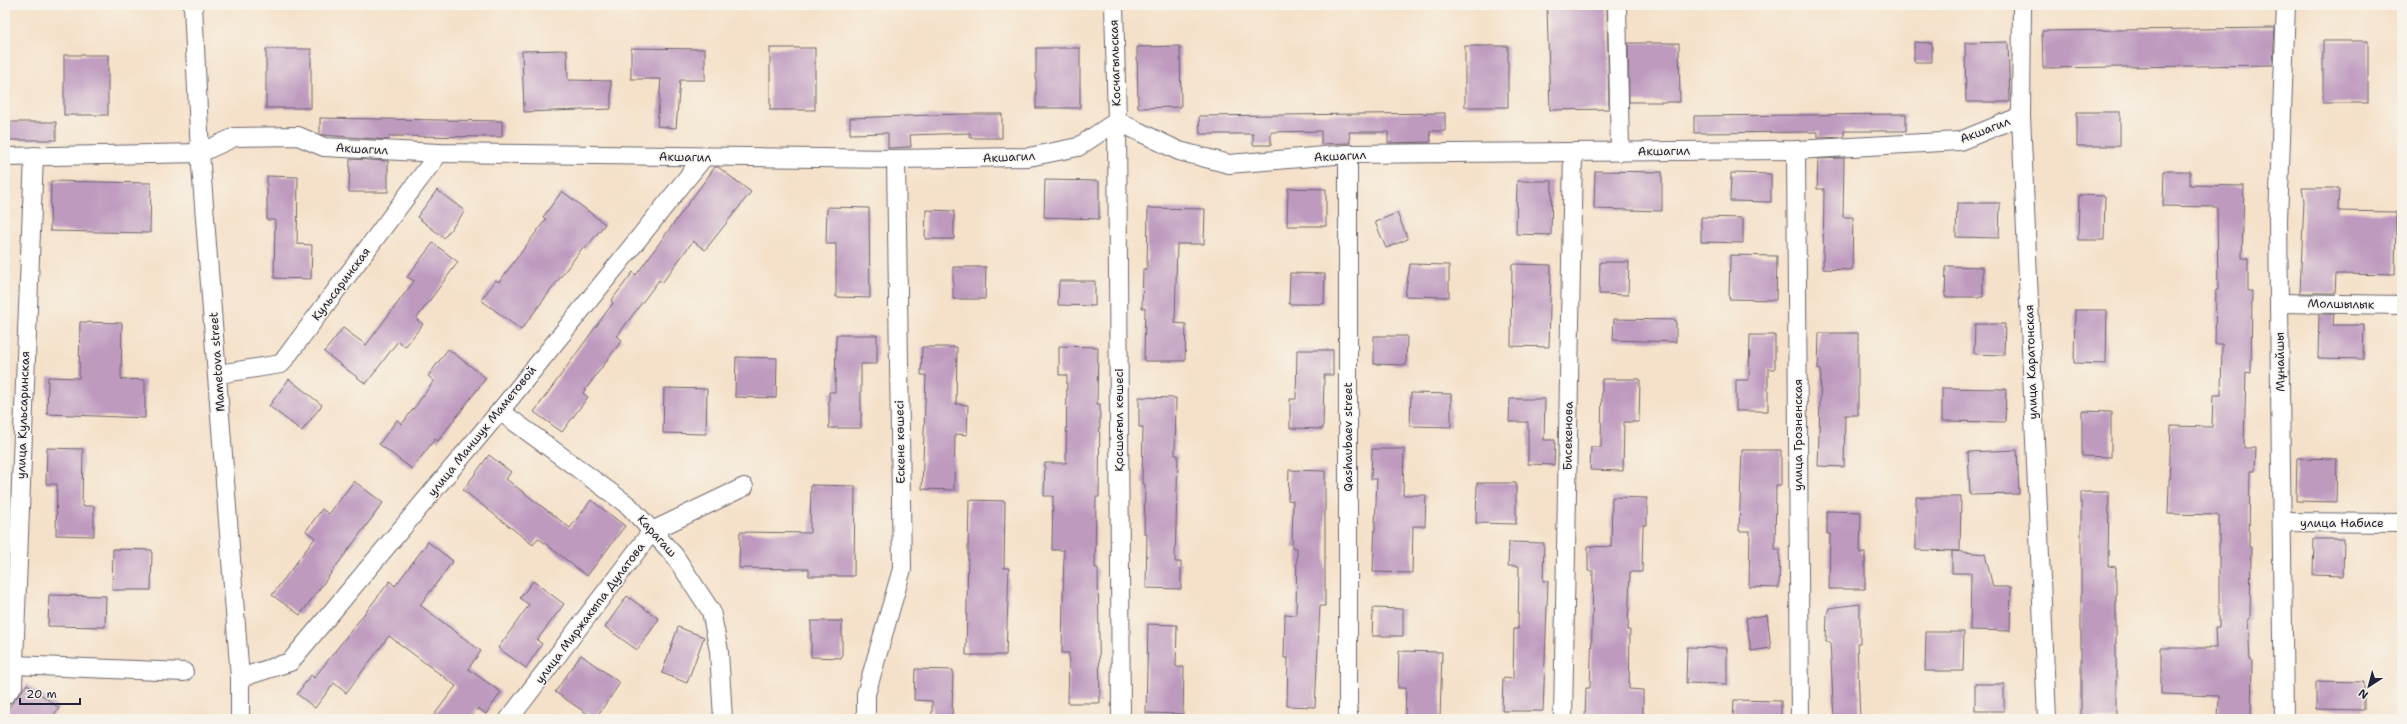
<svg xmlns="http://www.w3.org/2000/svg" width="2407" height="724" viewBox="0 0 2407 724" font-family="'Shantell Sans',sans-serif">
<rect width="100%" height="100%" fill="#f7f3e8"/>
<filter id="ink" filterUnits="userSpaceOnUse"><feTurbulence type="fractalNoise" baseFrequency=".025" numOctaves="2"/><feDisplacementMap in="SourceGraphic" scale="8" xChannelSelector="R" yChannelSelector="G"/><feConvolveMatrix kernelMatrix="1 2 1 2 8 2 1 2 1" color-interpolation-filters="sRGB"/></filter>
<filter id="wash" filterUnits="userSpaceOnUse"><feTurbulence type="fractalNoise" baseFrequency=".012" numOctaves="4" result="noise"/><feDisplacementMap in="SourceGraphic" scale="16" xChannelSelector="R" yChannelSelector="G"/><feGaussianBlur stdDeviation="0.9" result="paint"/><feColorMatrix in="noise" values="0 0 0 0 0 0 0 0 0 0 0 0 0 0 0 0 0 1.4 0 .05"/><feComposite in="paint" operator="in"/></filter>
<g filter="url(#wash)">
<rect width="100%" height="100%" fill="#f5e1c9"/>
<g id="blocks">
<g fill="#be9abf">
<polygon points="1547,5 1607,5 1609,109 1550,110"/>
<polygon points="2275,28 2273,65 2043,68 2042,31"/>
<rect x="2323" y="41" width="45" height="62"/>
<polygon points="1914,42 1932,43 1932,62 1914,62"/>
<polygon points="2008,42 2010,102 1966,102 1965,43"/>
<polygon points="1628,43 1679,43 1680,102 1629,102"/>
<polygon points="1180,46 1181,107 1138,108 1137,47"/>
<rect x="1465" y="46" width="43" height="61"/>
<polygon points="631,48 705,49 705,80 680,80 676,128 657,126 661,79 631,79"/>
<rect x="770" y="48" width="45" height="62"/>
<rect x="1036" y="48" width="44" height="60"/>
<rect x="266" y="49" width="45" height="59"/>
<polygon points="567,50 568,80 611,81 611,109 524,112 522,51"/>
<rect x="64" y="55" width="44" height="60"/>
<rect x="2077" y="112" width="43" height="34"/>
<polygon points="1445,113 1445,131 1430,131 1431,142 1388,143 1388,132 1349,132 1350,143 1321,144 1321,131 1271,132 1271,145 1253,145 1253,134 1200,134 1199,116"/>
<polygon points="960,114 1002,114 1002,138 970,138 970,133 910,135 911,147 888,148 888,133 850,134 850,118"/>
<polygon points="1906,114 1906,131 1844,131 1844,137 1818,138 1818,132 1694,133 1694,116"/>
<polygon points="320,118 502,121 502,137 389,136 389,140 323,135 320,134"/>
<rect x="5" y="122" width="51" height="18"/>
<polygon points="1844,158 1843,217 1853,217 1852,270 1823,269 1824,189 1817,189 1818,159"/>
<polygon points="350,159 388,161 388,192 349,192"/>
<polygon points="715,167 718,167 751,192 705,250 693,241 662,283 659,280 617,336 622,340 583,393 588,397 562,432 534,412 613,303 611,301 633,272 636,275"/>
<polygon points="1595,171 1662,172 1662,211 1594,209"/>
<polygon points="2164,171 2190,171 2190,185 2244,186 2242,258 2248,258 2248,291 2252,291 2251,373 2246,372 2244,448 2256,448 2255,471 2250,471 2249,547 2251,547 2250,619 2248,619 2250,660 2252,660 2251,719 2218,719 2219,696 2161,694 2161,648 2216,648 2215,627 2219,627 2219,515 2168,514 2171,426 2212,427 2213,395 2221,395 2222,344 2215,344 2216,290 2218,290 2217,207 2163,206"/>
<polygon points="1731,173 1771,174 1771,202 1730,201"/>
<polygon points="267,176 298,177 297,244 312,245 311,279 274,278 275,220 267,220"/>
<polygon points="1045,180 1099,181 1099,219 1044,217"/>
<polygon points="51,181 151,183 150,233 50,231"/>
<polygon points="1517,181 1552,181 1551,235 1516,234"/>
<polygon points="1288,188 1326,189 1326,226 1287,226"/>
<polygon points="2302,188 2339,188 2338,211 2396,212 2395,275 2336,274 2335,293 2300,293 2304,201"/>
<polygon points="437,190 465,211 444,238 417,217"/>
<polygon points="562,191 605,224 585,249 583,247 521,330 481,300 496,280 499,282 546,219 543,217"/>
<polygon points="2079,195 2105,196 2104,240 2078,240"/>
<polygon points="1957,203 2000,203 1999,238 1956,237"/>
<polygon points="827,207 869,208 870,298 836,297 836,244 826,244"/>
<polygon points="1148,208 1205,209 1204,244 1177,244 1175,323 1186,324 1185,361 1144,361 1145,308 1142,308 1143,269 1147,269"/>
<polygon points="926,210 954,211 954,239 925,239"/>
<polygon points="1397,213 1408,239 1386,248 1375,222"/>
<polygon points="1701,217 1743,218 1743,243 1701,242"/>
<polygon points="433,243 458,262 416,319 423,324 405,347 398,341 366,384 324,352 343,328 366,345 414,281 407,277"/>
<polygon points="1730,255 1777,256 1776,300 1729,299"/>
<polygon points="1600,262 1629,262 1628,295 1599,294"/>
<polygon points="1410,264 1449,265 1449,297 1405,296"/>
<polygon points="1512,264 1551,265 1549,347 1511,346"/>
<polygon points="1946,266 1983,267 1983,297 1945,297"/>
<polygon points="953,267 986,267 985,299 953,299"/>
<polygon points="1290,273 1325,274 1324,304 1289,304"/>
<polygon points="1059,281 1095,281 1095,306 1058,305"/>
<polygon points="2075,310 2107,310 2106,364 2074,363"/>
<polygon points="2319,314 2334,314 2333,325 2364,325 2363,359 2318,358"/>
<polygon points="1614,319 1676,320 1676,342 1613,340"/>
<polygon points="80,322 122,323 121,379 145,380 145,418 47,414 48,377 79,378"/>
<polygon points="1975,324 2005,324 2004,355 1974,354"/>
<polygon points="1819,333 1858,333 1858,415 1845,415 1844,467 1818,466 1821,370 1818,369"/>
<polygon points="836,335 877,335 877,364 861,364 861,428 829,428 829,392 835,392"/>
<polygon points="1750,335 1775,335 1775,369 1768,369 1768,411 1736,411 1736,380 1749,380"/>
<polygon points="1374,336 1407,336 1406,365 1374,364"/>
<polygon points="1059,346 1098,347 1097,404 1100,404 1099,497 1096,497 1095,568 1098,568 1100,703 1068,703 1069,653 1062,653 1064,550 1052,550 1053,496 1044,496 1045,463 1066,463 1067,375 1059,375"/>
<polygon points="922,347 957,347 956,404 968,405 967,435 955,434 954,490 922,489 926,375 921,375"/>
<polygon points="448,349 486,378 438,441 435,439 412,469 379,444 397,420 402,424 434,381 428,376"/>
<polygon points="1297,350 1333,350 1333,375 1324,375 1323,429 1290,428 1290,399 1296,399"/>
<polygon points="736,357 777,358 776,398 735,397"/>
<polygon points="289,379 322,405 302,431 269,406"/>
<polygon points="1602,379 1640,379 1639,422 1624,422 1623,471 1590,470 1591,447 1601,447"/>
<polygon points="664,388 707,389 706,434 663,433"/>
<polygon points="1942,388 2006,389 2005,422 1942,421"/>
<polygon points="1411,393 1451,394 1451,427 1410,426"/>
<polygon points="1139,397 1176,398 1175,455 1178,455 1175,562 1181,562 1181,589 1146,588 1147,534 1144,534 1145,484 1142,484 1143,427 1139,427"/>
<polygon points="1510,399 1545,399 1544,440 1555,440 1554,465 1528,464 1528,422 1509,422"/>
<polygon points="2082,411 2111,412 2111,457 2082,456"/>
<polygon points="47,448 83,449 82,506 94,506 94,536 56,535 57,484 46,484"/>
<polygon points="1372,449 1404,449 1403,495 1426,495 1425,526 1413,526 1412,573 1373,572 1377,479 1371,479"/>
<polygon points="1742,450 1781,450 1781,485 1776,485 1775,549 1780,549 1779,588 1749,587 1750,531 1739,531"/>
<polygon points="2017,450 2019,494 1970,495 1968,452"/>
<polygon points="489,455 511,472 506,479 570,528 591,500 625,526 587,576 538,538 533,545 463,490"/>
<polygon points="2297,458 2337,459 2336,502 2296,501"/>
<polygon points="1289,470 1325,471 1325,606 1320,606 1315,707 1287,706 1288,658 1284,658 1285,614 1296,615 1297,548 1292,548 1293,501 1288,500"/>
<polygon points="354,481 383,503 300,615 272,595 315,538 306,531 322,509 329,514"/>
<polygon points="1477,483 1516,483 1516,524 1476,523"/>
<polygon points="811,485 855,486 854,576 809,576 809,569 739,568 740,532 810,533"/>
<polygon points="2081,492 2109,492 2108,566 2116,567 2116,719 2081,719"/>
<polygon points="1612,497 1647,498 1647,525 1643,525 1642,572 1630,572 1628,630 1630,630 1629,689 1643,690 1643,719 1585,719 1586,688 1590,688 1592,630 1593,571 1588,571 1588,546 1611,547"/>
<polygon points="1916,497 1961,497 1960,551 1916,550"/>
<polygon points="969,500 1005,501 1004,568 1009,568 1006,655 966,655"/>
<polygon points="1827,511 1861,512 1860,553 1865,553 1865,589 1829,589 1830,534 1827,534"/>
<polygon points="2314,539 2344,539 2343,576 2313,575"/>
<polygon points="428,542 453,561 420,605 481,651 468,669 501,692 486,714 478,708 470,719 431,719 456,686 389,636 346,693 334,683 315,708 297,694 311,675 314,678 390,581 395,586"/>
<polygon points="1509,542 1544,543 1543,581 1548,581 1543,711 1502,711 1503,678 1513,679 1514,629 1518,629 1519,566 1508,566"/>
<polygon points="113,549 152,550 151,590 112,590"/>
<polygon points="1952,551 1985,554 1993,587 2011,587 2010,631 1970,630 1971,573 1952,573"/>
<polygon points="533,581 564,604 537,640 542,644 526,668 498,648 529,605 520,598"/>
<polygon points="49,595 106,596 105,627 48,626"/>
<polygon points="627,596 659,619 637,650 605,627"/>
<polygon points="1860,604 1860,643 1857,643 1860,719 1834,719 1830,642 1826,642 1827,615 1829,608"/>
<polygon points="1373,608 1403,609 1403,636 1372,636"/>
<polygon points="1767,615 1771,648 1751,651 1746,618"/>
<polygon points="811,621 842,621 842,658 811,657"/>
<polygon points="1148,624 1177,625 1176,667 1184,667 1183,714 1146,713"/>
<polygon points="678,627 704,637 687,683 662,673"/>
<polygon points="1926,632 1964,632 1963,671 1925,671"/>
<polygon points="1687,647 1727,648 1727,684 1686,683"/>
<polygon points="1399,651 1442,652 1440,719 1405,719 1406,688 1398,688"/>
<polygon points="581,655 620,683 595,719 555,692"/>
<polygon points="915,669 953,670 952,719 932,719 932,701 914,700"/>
<polygon points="2316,681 2364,682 2364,710 2316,709"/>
<polygon points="27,684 59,708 51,719 16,719 6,711"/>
<rect x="1975" y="684" width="29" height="27"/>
<polygon points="1734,700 1781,701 1781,719 1733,719"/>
</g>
</g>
</g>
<g filter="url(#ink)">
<use href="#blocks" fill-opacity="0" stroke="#6c656d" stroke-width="1"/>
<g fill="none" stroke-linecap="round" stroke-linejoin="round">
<defs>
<g id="street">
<polyline points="193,5 200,153 240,678 240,719"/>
<polyline points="1114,5 1117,121 1121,719"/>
<polyline points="1617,5 1620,152"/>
<polyline points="2022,5 2021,116 2047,719"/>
<polyline points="1796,150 1800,719"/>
<polyline points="5,157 200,153 235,137 298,136 324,147 439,153 896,159 1029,157 1078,147 1117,121 1179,151 1229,164 1348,154 1796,150 1960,141 2021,116"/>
<polyline points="2280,303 2402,305"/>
<polyline points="219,374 281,364 439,153"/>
<polyline points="500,411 629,506 674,555 711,611 719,651 723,719"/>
<polyline points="2282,522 2402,523"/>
<polyline points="14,665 184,672"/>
<polyline points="240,678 290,662 500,411 704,157"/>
<polyline points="5,695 13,686 34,156"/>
<polyline points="509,719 652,531 744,487"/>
<polyline points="866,719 866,694 902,569 896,159"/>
<polyline points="1348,719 1348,154"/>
<polyline points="1563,719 1573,152"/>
<polyline points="2284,719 2278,219 2286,5"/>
</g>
</defs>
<use href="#street" stroke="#6c656d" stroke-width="20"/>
<use href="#street" stroke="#fff" stroke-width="18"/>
</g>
</g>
<g text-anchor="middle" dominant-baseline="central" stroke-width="3" stroke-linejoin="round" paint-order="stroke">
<g font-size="12" fill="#22223b" stroke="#f7f3e8">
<text transform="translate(1115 63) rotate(-92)">Косчагыльская</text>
<text transform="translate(1985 130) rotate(-21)">Акшагил</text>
<text transform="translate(362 149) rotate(3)">Акшагил</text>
<text transform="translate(1664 151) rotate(-1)">Акшагил</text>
<text transform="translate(1340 156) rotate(-3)">Акшагил</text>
<text transform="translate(685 157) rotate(1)">Акшагил</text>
<text transform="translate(1009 157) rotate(-3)">Акшагил</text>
<text transform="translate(341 284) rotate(-53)">Кульсаринская</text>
<text transform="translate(2341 304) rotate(1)">Молшылык</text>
<text transform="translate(217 362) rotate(-94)">Mametova street</text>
<text transform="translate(2031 362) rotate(-92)">улица Каратонская</text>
<text transform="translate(2280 362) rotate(-91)">Мұнайшы</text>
<text transform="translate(23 415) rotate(-88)">улица Кульсаринская</text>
<text transform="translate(1119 420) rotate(-90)">Қосшағыл көшесі</text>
<text transform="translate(482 431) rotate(-51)">улица Маншук Маметовой</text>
<text transform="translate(1798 435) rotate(-90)">улица Грозненская</text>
<text transform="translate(1568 436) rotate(-89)">Бисекенова</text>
<text transform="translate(1348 437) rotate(-90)">Qashaubaev street</text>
<text transform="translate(900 442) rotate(-91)">Ескене көшесі</text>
<text x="2342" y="523">улица Набисе</text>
<text transform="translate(657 536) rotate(48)">Карагаш</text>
<text transform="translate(590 613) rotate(-53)">улица Миржакыпа Дулатова</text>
</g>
</g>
<rect width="2407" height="724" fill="none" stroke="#f7f3e8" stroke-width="20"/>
<g transform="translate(2369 686) rotate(216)" stroke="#f7f3e8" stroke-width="3" paint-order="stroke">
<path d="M0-3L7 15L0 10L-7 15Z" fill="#22223b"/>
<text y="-6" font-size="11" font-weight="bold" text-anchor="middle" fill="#22223b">N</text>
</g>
<path d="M20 698v6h60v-6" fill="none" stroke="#22223b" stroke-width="2"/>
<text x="26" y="698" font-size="12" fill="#22223b" stroke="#f7f3e8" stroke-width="3" paint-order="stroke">20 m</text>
</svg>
